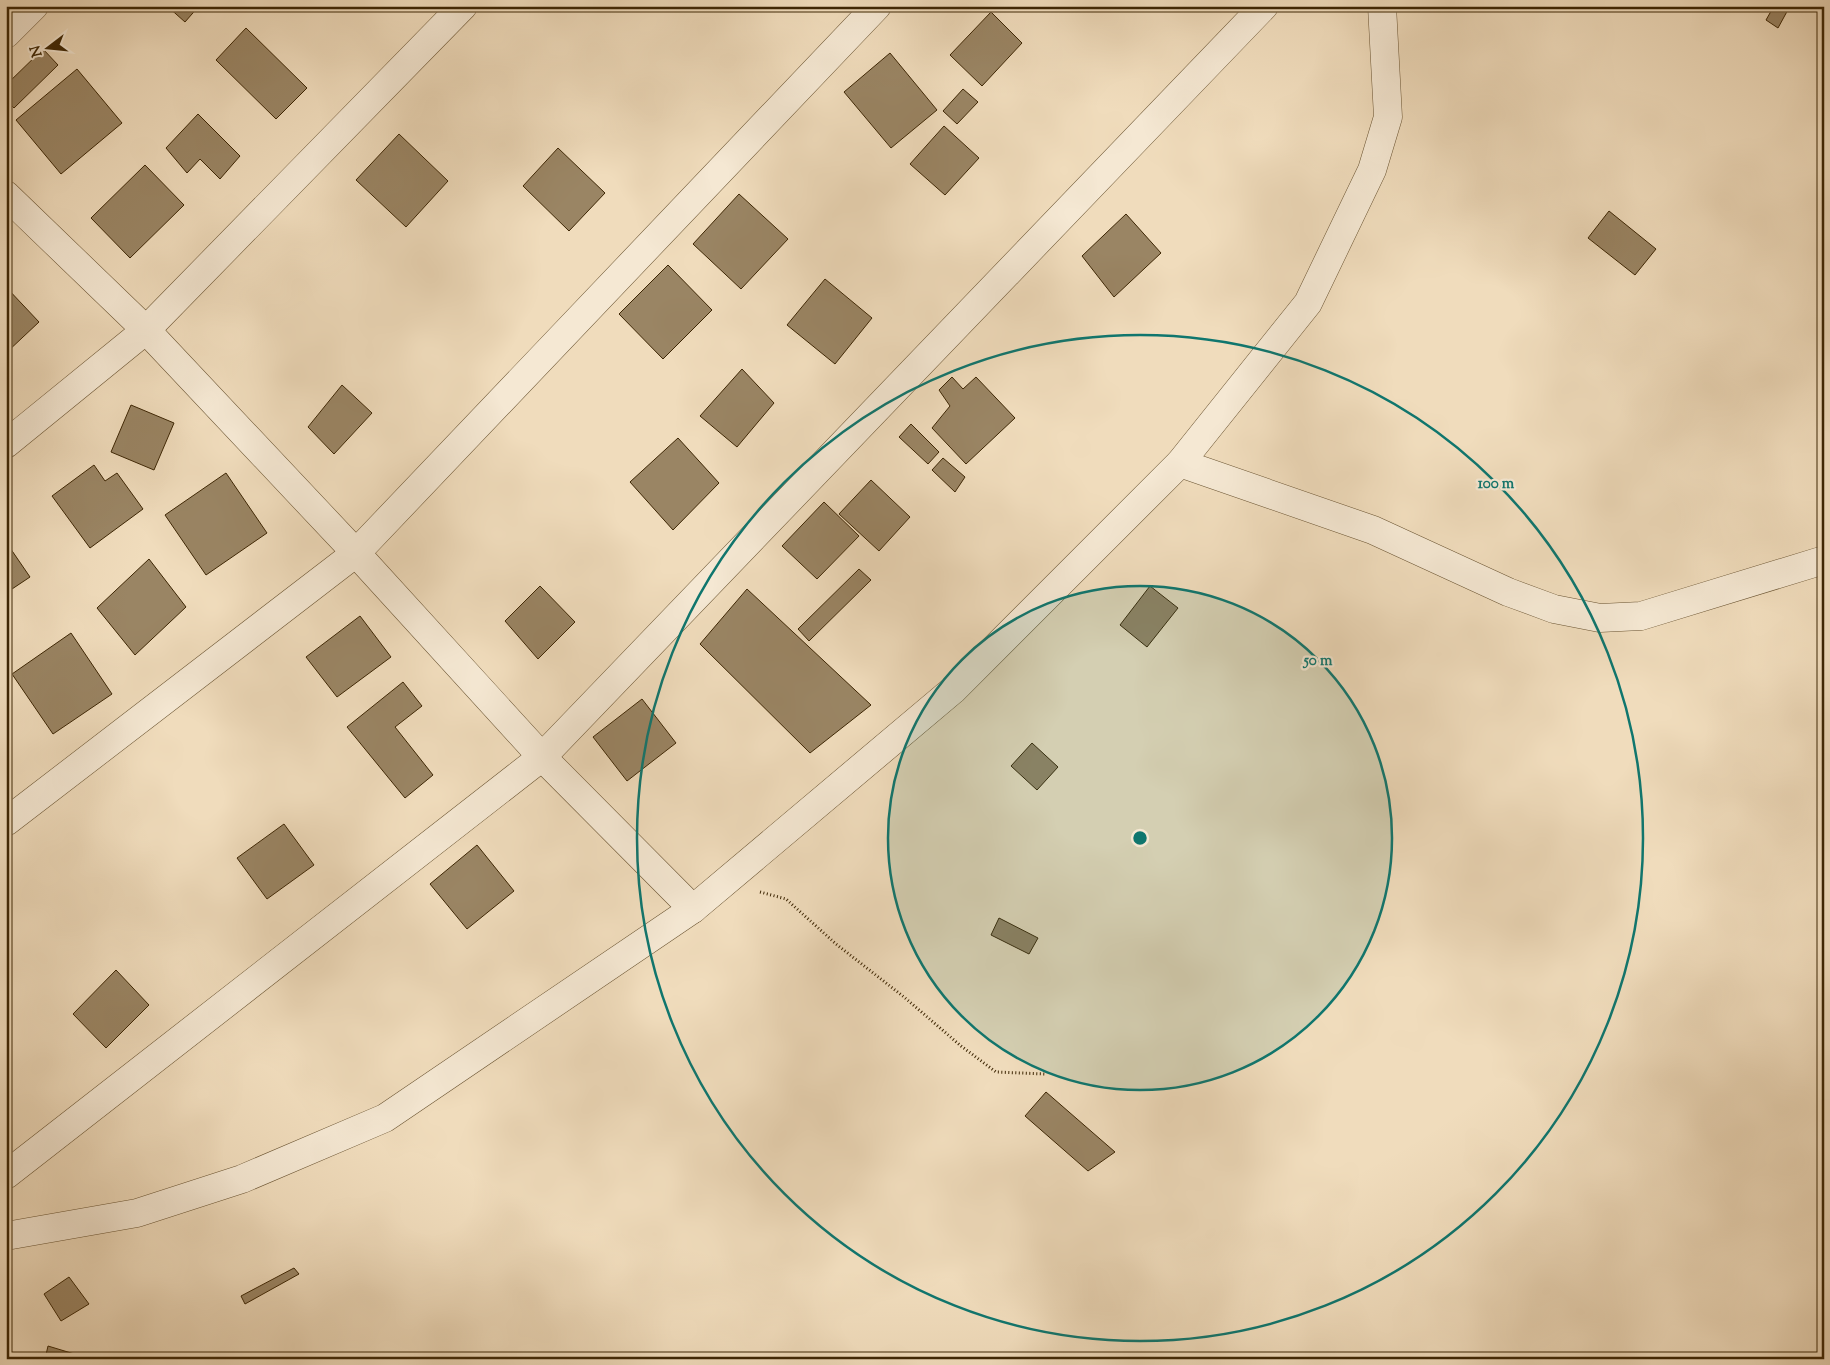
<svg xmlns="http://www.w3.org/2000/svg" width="1830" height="1365" viewBox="0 0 1830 1365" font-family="'Sorts Mill Goudy',serif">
<rect width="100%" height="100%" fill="#f0dcbc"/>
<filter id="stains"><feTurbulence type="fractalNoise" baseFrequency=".004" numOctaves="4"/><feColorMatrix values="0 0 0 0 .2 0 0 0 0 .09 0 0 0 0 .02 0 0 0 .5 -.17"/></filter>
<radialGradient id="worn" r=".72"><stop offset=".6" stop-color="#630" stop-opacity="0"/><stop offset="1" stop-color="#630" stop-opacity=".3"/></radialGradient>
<g fill="#9a8564" stroke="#3d2604">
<polygon points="167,6 199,6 185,22"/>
<polygon points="1774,6 1790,6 1778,28 1766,20"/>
<polygon points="991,12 1022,43 982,86 950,55"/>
<polygon points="246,28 307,88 276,119 216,60"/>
<polygon points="43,49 58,65 14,108 6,100 6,85"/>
<polygon points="890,53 937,110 891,148 844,92"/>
<polygon points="77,69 122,123 61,174 16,120"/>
<polygon points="963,89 978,102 957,124 943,111"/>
<polygon points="198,114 240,156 220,179 200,159 187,173 166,148"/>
<polygon points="944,126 979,158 945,195 910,164"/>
<polygon points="399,134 448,181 406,227 356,180"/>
<polygon points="558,148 605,193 569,231 523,186"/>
<polygon points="145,165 184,205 130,258 91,218"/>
<polygon points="739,194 788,239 741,289 693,244"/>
<polygon points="1609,211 1656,249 1635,275 1588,238"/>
<polygon points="1126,214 1161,253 1114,297 1082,256"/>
<polygon points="668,265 712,310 663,359 619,314"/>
<polygon points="825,279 872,318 835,364 787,325"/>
<polygon points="6,287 39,322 6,353"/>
<polygon points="742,369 774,403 737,447 700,416"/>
<polygon points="952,377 963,389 976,377 1015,418 966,464 932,428 950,406 939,390"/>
<polygon points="342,385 372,413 334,454 308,427"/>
<polygon points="131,405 174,423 154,470 111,452"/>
<polygon points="911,424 939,452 928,464 899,437"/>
<polygon points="678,438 719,483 673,530 630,482"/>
<polygon points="943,458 965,477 955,492 932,470"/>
<polygon points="94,465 105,481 117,473 143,509 90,548 52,496"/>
<polygon points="226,473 267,533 206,575 165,515"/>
<polygon points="871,480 910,517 879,551 839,514"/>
<polygon points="824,502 859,536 817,579 782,546"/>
<polygon points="6,542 30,577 6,593"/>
<polygon points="149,559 186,607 135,655 97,608"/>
<polygon points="859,569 871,580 809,641 798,629"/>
<polygon points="540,586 575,622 538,659 505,621"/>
<polygon points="1150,586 1178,608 1147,647 1120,625"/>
<polygon points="747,589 871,705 810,753 700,644"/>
<polygon points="360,616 391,657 337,697 306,657"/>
<polygon points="71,633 112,694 53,734 12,674"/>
<polygon points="403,682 422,706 395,727 433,775 405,798 347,727"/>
<polygon points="642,699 676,743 627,781 593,737"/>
<polygon points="1032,743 1058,767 1037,790 1011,766"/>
<polygon points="284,824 314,865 267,899 237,858"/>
<polygon points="477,845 514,891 467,929 430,884"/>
<polygon points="999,918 1038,938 1029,954 991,935"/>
<polygon points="116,970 149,1005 106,1048 73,1014"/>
<polygon points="1046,1092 1115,1152 1088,1171 1025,1116"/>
<polygon points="294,1268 299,1274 245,1304 241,1296"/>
<polygon points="69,1277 89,1304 61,1321 44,1294"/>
<polygon points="48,1346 91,1359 45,1359"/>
</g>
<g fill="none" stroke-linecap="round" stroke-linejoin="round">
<defs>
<g id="minor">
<polyline points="6,34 34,6"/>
<polyline points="6,195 146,330 356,553 542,757 693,909"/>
<polyline points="6,444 146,330 463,6"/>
<polyline points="1180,463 1373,530 1508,592 1554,609 1600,618 1641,616 1824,560"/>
<polyline points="6,822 356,553 877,6"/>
<polyline points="6,1175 542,757 1264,6"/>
<polyline points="6,1236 137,1213 242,1179 385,1118 693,909 953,690 1180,463 1308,303 1372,170 1388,117 1382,6"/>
</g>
</defs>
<use href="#minor" stroke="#6a5432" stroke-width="29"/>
<polyline stroke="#3d2604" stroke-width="3" stroke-dasharray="1 2.5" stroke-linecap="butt" points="760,892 786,899 836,944 904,997 961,1046 996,1072 1045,1074"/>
<use href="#minor" stroke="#f5e8d3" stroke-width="28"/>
</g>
<circle cx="1140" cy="838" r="252" fill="#0f766e" fill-opacity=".12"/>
<g fill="none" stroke="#0f766e" stroke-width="2.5">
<circle cx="1140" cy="838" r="252"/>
<circle cx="1140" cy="838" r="503"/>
</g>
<circle cx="1140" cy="838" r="8" fill="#0f766e" stroke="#f5e8d3" stroke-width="2.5"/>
<g font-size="15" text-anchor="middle" font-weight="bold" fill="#0f766e" stroke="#f5e8d3" stroke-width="4.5" stroke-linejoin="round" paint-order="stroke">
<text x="1496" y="488">100 m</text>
<text x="1318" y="665">50 m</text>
</g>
<rect width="1830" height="1365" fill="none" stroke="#f0dcbc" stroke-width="25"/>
<rect x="8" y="8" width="1815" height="1350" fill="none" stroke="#3d2604" stroke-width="2.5"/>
<rect x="12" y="12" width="1805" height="1340" fill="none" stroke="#3d2604"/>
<g transform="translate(48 48) rotate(254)" stroke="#f5e8d3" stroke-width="4" paint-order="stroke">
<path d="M0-4L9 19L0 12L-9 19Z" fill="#3d2604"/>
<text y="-8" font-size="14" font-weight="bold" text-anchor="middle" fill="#3d2604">N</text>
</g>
<rect width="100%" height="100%" filter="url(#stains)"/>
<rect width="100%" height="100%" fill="url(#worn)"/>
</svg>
